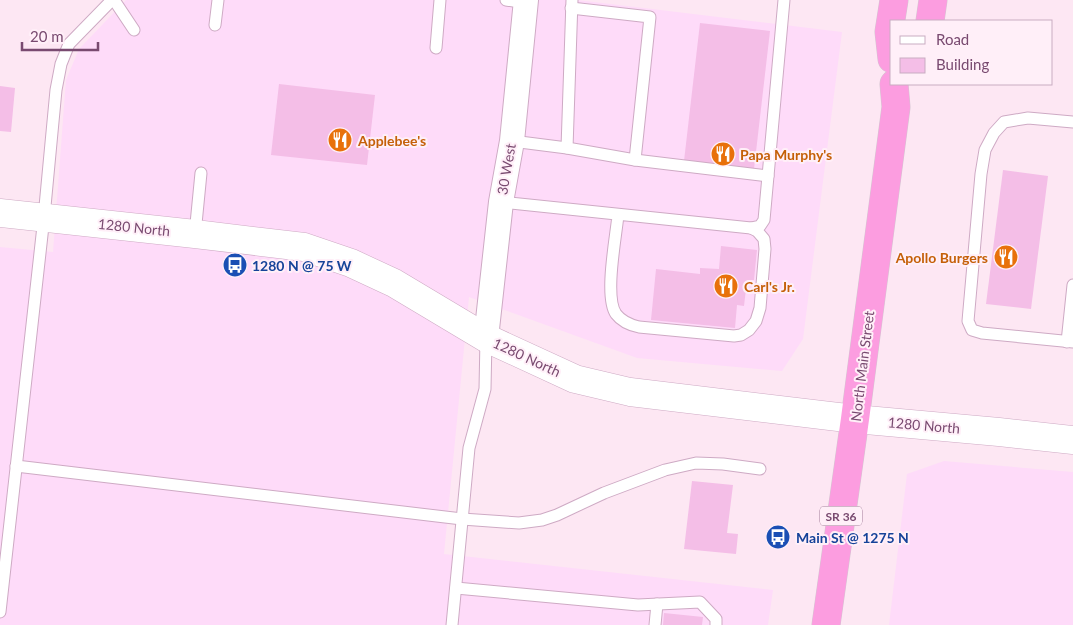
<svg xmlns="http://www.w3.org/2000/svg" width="1073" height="625" viewBox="0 0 1073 625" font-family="Lato,sans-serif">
<rect width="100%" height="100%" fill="#fde7f3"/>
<g fill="#fedbf9">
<polygon points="126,0 577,0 842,32 803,339 782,371 637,358 469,297 444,554 773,590 768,625 0,625 0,247 53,252 66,80 79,49"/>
<polygon points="944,461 1073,472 1073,625 889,625 907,474"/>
</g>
<g fill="#f4bee7">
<polygon points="700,23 770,31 754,169 684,161"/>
<polygon points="279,84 375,95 367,165 271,155"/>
<polygon points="0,86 15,88 11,132 0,131"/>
<polygon points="1003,170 1048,176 1031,309 986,304"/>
<polygon points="721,246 757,250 754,280 747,280 744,306 737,305 735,328 651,320 656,269 700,274 700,268 719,269"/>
<polygon points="692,481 733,485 727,533 738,534 736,554 684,549"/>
<polygon points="664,613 703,617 702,625 663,625"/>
</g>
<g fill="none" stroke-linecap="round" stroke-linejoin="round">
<defs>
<g id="service">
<polyline points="114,0 134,30"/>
<polyline points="506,0 526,3"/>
<polyline points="571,8 650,17 635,160"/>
<polyline points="215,25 218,0"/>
<polyline points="436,48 440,0"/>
<polyline points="1073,122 1028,118 1004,122 994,133 985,150 981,174 968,321 972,330 982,333 1073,342"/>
<polyline points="512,141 567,148 635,160 768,176"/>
<polyline points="567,148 572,0"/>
<path d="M501 202 751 228 757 231 764 239 765 249 760 308 756 321 749 330 741 335 734 336 639 327C630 325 622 322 616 314 604 297 616 237 618 215"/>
<polyline points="751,228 760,226 764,220 784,0"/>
<polyline points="195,234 201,173"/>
<polyline points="1067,342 1073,285"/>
<polyline points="16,466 462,519 519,523 542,520 557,515 604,493 665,470 696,463 723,464 760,469"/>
<polyline points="456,588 638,605 700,602 716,619 716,625"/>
<polyline points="0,612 44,217 56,90 61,64 69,44 112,0"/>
<polyline points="452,625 469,448 485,389 486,338"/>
<polyline points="655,625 657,604"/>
</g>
<polyline id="minor" points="486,338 501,202 512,141 526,0"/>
<polyline id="tertiary" points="0,213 195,234 304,247 351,263 394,283 486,338 575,379 630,392 855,419 999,432 1073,440"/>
<g id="trunk">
<polyline points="930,21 933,0"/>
<polyline points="892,59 889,32 894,0"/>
<polyline points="826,625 855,419 896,107 894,84"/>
</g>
</defs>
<use href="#service" stroke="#ceaac4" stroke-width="13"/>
<use href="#minor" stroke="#ceaac4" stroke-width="26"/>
<use href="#tertiary" stroke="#ceaac4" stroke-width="29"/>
<use href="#trunk" stroke="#d4c5d1" stroke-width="29"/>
<use href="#service" stroke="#fff" stroke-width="11"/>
<use href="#minor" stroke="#fff" stroke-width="24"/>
<use href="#tertiary" stroke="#fff" stroke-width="28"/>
<use href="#trunk" stroke="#fc9de0" stroke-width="28"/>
</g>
<defs>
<symbol id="restaurant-disc" viewBox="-11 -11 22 22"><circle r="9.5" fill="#e8710a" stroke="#ffeff8"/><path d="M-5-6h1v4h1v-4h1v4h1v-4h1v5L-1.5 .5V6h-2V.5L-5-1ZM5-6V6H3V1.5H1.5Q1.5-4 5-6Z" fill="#fff"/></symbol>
<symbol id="bus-disc" viewBox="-11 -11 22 22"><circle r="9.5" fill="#1a4fb4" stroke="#ffeff8"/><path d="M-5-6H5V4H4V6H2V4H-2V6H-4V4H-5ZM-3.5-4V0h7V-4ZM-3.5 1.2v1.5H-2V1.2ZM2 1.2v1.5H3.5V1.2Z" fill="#fff"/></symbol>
</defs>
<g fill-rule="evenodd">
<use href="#restaurant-disc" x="326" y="126" width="28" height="28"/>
<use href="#restaurant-disc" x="709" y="140" width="28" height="28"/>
<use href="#restaurant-disc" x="992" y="243" width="28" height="28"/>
<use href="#bus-disc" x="221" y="251" width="28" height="28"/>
<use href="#restaurant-disc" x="712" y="272" width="28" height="28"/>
<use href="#bus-disc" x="764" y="523" width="28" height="28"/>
</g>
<g text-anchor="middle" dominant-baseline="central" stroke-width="4" stroke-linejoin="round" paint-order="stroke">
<rect fill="#ffeff8" stroke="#a17c99" stroke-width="1" x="820" y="506.5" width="42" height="19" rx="4"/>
<g font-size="12" font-weight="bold" fill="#794a70">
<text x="841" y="516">SR 36</text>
</g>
<g font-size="14" font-weight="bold" fill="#c56008" stroke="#ffeff8" text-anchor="start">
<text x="358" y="140">Applebee's</text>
<text x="740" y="154">Papa Murphy's</text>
<text x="988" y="257" text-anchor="end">Apollo Burgers</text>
<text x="744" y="286">Carl's Jr.</text>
</g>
<g font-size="14" fill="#794a70" stroke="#ffeff8">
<text transform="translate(506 169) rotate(-80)">30 West</text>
<text transform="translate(134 227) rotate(6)">1280 North</text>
<text transform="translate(527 357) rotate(25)">1280 North</text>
<text transform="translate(862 366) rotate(-83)">North Main Street</text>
<text transform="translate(924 425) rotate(5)">1280 North</text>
</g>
<g font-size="14" font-weight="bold" fill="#164399" stroke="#ffeff8" text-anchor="start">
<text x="252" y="265">1280 N @ 75 W</text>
<text x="796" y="537">Main St @ 1275 N</text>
</g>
</g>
<rect x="890" y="20" width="162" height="65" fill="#ffeff8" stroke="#c9adc2"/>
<rect x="900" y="36" width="25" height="8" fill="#ffffff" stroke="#c9adc2"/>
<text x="936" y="45" font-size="15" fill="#794a70">Road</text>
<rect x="900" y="58" width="25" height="15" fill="#f4bee7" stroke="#c9adc2"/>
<text x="936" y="70" font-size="15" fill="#794a70">Building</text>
<path d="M22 42v8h76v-8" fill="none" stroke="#794a70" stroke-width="2.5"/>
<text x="30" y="42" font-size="15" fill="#794a70" stroke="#ffeff8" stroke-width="4" paint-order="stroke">20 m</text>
</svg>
